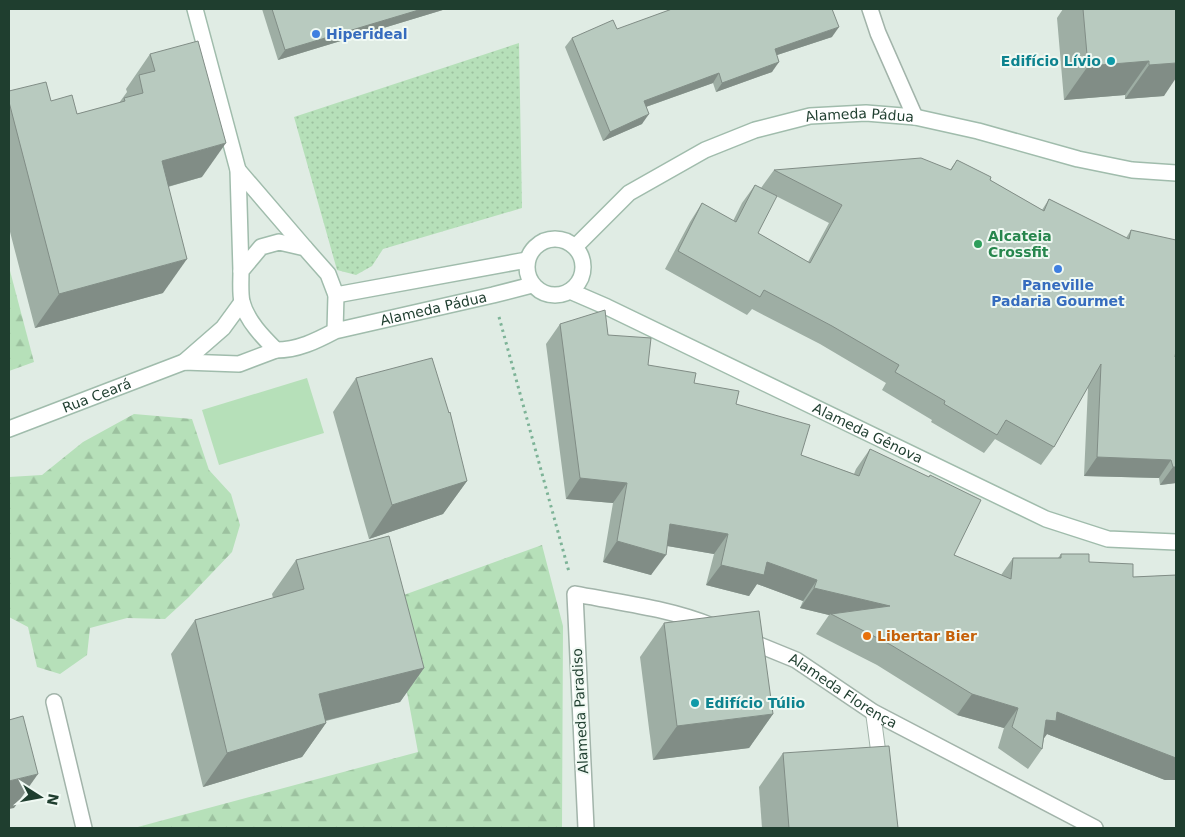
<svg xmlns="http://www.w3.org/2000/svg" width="1185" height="837" viewBox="0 0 1185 837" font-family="'DejaVu Sans',sans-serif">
<defs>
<pattern id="green-dots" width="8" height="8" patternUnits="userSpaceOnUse" patternTransform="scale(1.25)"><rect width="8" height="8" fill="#b6e0b9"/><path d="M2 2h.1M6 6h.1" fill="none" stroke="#9cc19f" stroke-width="1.8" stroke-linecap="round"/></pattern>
<pattern id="forest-firs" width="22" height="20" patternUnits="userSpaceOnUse" patternTransform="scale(1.25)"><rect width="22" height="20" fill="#b6e0b9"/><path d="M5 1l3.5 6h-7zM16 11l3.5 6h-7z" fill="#9cc19f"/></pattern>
</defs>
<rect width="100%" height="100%" fill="#e0ece4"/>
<polygon fill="url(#green-dots)" points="519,43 522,208 383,249 372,266 356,275 337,270 294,117"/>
<g fill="url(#forest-firs)">
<polygon points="9,267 34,362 9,371"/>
<polygon points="134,414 192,419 209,470 231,494 240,525 232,552 189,597 165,619 127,618 90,628 87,655 60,674 37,667 28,627 9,617 9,477 42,475 83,442"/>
<polygon points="542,545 563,626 562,828 134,828 418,752 390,600"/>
</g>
<polygon fill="#b6e0b9" points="307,378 324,433 219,465 202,410"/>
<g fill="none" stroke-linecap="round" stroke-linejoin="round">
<defs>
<polyline id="lane" points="873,712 880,765"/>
<g id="street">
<polyline points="870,9 878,33 915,117"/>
<path id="s1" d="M747 640 796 660 873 712 1095 828"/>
<polyline points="54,702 84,828"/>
<path d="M586 828 575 594C618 602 672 609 712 626"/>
</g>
<g id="secondary">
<polyline points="195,9 238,170 241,271"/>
<polyline points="238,170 305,248"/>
<circle cx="555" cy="267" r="28"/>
<path id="s2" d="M575 247 629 193 705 150 755 130 810 116 866 113 915 117 978 131 1078 159 1132 170 1176 173"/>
<path id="s3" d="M570 291 607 307 1046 519 1108 539 1176 542"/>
<polyline points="336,295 527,260"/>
<path id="s4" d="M335 331 336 295 328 274 305 248 279 242 261 247 241 271C241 281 240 293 242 302 247 321 263 337 276 350 298 350 316 341 335 331L493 295 532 285"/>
<polyline points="184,362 223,328 242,302"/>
<path id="s5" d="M9 429 184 362 239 364 276 350"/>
</g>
</defs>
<use href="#lane" stroke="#a2b4aa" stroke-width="16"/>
<use href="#street" stroke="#a2b4aa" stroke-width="18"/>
<use href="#secondary" stroke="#a0bcac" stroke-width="18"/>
<polyline stroke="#7db397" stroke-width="3" stroke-dasharray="2.5 4" stroke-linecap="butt" points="499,317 569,572"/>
<use href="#lane" stroke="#fff" stroke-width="14"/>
<use href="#street" stroke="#fff" stroke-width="15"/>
<use href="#secondary" stroke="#fff" stroke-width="15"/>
</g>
<g fill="#9eaea4" fill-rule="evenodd">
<polygon points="262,9 446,9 278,60"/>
<polygon points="1063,9 1176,9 1164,96 1125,99 1125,95 1064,100 1057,18"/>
<polygon points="617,29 832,37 777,55 772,72 716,92 713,83 646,107 642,124 603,141 565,47 572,38"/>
<polygon points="150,54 202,177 168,187 163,293 35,328 9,228 9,91 51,101 77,114 119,103 127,92 126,89"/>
<path d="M957 160 990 180 1042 210 1049 199 1126 238 1131 230 1175 357H1176V483L1160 485 1159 478 1084 476 1088 387 1054 447 1041 465 995 439 984 453 931 422 932 420 882 390 886 383 820 344 752 309 747 315 665 269 690 222 702 203 733 221 742 203 755 185 761 188 774 170H950ZM776 196 829 223 808 262 758 233Z"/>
<polygon points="560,324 608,335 648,365 694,383 736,404 801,455 854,474 856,469 870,449 954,555 1001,575 1013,558 1058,558 1061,554 1089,562 1133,577 1176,575 1176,780 1165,780 1047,734 1044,738 1042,749 1028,769 998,748 1004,728 957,715 877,665 816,634 829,615 800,608 803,601 757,584 749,596 706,585 714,554 667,546 651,575 603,562 613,503 566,499 546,344"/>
<polygon points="356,378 467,481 443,514 369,539 333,412"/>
<polygon points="296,560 424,668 400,702 326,721 326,723 302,757 203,787 171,654 195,620 273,598 272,594"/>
<polygon points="664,623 773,714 749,748 653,760 640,657"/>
<polygon points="783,753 898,828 762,828 759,787"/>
</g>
<g fill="#818d86">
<polygon points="422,9 446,9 278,60 285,50"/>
<polygon points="839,27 832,37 768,58 775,49"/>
<polygon points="1149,61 1125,95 1064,100 1088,66"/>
<polygon points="779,62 772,72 716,92 722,83"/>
<polygon points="1176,63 1176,78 1164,96 1125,99 1149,65"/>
<polygon points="719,73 713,83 637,110 644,101"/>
<polygon points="649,114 642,124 603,141 610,132"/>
<polygon points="226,143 202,177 138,195 162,161"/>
<polygon points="187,259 163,293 35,328 59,294"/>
<polygon points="1097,457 1171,460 1159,478 1084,476"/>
<polygon points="1173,467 1176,467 1176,483 1160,485"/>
<polygon points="580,478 627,483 613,503 566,499"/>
<polygon points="467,481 443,514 369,539 392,505"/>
<polygon points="670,524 728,534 714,554 656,544"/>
<polygon points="617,541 666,555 651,575 603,562"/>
<polygon points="767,562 817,580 803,601 757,584 749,596 706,585 721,565"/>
<polygon points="814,588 890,606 831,614 829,615 800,608"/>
<polygon points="424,668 400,702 295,728 319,694"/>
<polygon points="972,694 1018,708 1004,728 957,715"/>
<polygon points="1057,712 1176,758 1176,780 1165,780 1047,734 1042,741 1046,720"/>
<polygon points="773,714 749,748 653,760 677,726"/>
<polygon points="326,723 302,757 203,787 227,753"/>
<polygon points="38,774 14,808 9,809 9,781"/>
</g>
<g fill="#b8cabf" stroke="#818d86">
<polygon points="272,9 422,9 285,50"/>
<polygon points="672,9 832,9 839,27 775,49 779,62 722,83 719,73 644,101 649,114 610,132 572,38 613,20 617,29"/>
<polygon points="1083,9 1176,9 1176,63 1149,65 1149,61 1088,66"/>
<polygon points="198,41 226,143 162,161 187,259 59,294 9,102 9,91 46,82 51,101 72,95 77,114 125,101 124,98 143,93 139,75 155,71 150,54"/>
<polygon points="921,158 951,170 957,160 991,177 990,180 1044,211 1049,199 1129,239 1131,230 1176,240 1176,350 1175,357 1176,357 1176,467 1173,467 1171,460 1097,457 1101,364 1054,447 1006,420 997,435 944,404 945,401 895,372 899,365 832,326 764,290 760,297 678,251 702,203 736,222 755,185 777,196 758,233 810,263 842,205 774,170"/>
<polygon points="605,310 608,335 651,338 648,365 696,373 694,383 739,391 736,404 810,425 801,455 859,476 870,449 929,477 930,475 981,500 954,555 1011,579 1013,558 1061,558 1061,554 1089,554 1089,562 1133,564 1133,577 1176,575 1176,758 1057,712 1056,721 1046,720 1042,749 1012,727 1018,708 972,694 891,645 831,614 890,606 814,588 817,580 767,562 764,575 721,565 728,534 670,524 666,555 617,541 627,483 580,478 560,324"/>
<polygon points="432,358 449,413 450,412 467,481 392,505 356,378"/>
<polygon points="389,536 424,668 319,694 326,723 227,753 195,620 304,589 296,560"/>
<polygon points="759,611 773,714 677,726 664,623"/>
<polygon points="23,716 38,774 9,781 9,720"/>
<polygon points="889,746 898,828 789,828 783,753"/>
</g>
<g fill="#3f7fe0" stroke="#f0f9f3" stroke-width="2">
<circle cx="316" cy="34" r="5"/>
<circle cx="1058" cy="269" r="5"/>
</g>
<g fill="#0f9aa8" stroke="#f0f9f3" stroke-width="2">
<circle cx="1111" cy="61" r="5"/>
<circle cx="695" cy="703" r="5"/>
</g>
<circle fill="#2e9e5b" stroke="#f0f9f3" stroke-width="2" cx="978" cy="244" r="5"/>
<circle fill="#e8710a" stroke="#f0f9f3" stroke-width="2" cx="867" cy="636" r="5"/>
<g text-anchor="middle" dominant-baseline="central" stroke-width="4" stroke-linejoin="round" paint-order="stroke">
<g font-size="14" font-weight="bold" fill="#366cbe" stroke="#f0f9f3" text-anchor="start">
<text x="326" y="34">Hiperideal</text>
<text x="1058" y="285" text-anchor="middle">Paneville<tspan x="1058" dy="16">Padaria Gourmet</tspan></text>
</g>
<g font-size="14" font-weight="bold" fill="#0d838f" stroke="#f0f9f3" text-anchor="end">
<text x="1101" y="61">Edifício Lívio</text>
<text x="705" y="703" text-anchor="start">Edifício Túlio</text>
</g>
<g font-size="14" fill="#1f3e2f" stroke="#f0f9f3">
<text stroke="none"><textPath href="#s2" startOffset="324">Alameda Pádua</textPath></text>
<text stroke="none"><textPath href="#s4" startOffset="424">Alameda Pádua</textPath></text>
<text stroke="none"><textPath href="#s5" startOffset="94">Rua Ceará</textPath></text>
<text stroke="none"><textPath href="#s3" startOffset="330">Alameda Gênova</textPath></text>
<text stroke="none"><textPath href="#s1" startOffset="109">Alameda Florença</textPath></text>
<text transform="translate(580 711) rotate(-93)">Alameda Paradiso</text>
</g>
<g font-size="14" font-weight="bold" fill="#27864d" stroke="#f0f9f3" text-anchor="start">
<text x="988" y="236">Alcateia<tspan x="988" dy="16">Crossfit</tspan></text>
</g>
<g font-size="14" font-weight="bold" fill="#c56008" stroke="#f0f9f3" text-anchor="start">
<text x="877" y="636">Libertar Bier</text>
</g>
</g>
<rect width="1185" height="837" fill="none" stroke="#1f3e2f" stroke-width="20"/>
<g transform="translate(40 797) rotate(101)" stroke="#f0f9f3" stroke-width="4" paint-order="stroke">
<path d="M0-4L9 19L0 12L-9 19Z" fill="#1f3e2f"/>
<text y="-8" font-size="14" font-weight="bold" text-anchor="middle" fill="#1f3e2f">N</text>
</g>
</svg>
